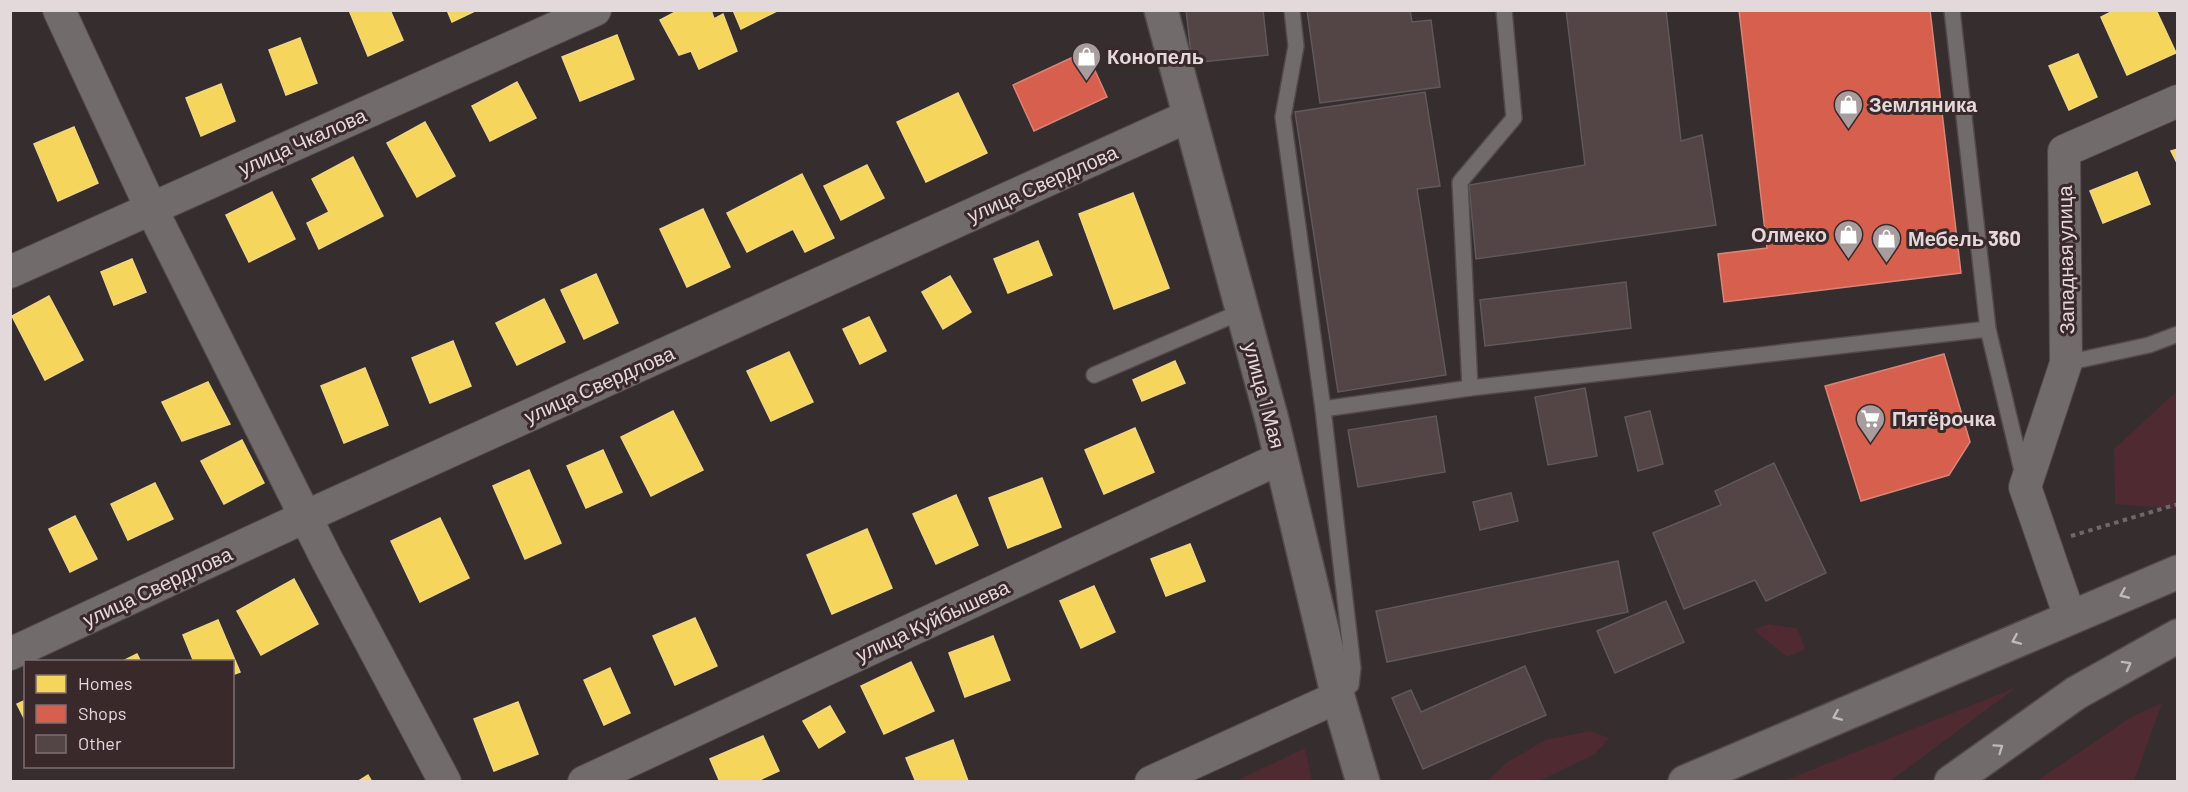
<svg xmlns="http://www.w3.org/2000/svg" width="2188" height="792" viewBox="0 0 2188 792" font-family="Barlow,sans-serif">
<rect width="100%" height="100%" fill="#362d2e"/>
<g fill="#4f2a31">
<polygon points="2177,391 2177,509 2115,504 2114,449"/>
<polygon points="1768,624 1797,628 1805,649 1787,657 1754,630"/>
<polygon points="2017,687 1890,781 1784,781"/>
<polygon points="2162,703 2134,781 2037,781 2133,716"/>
<polygon points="1590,731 1609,738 1595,754 1539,781 1488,781 1506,763 1545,740"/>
<polygon points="1305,748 1312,781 1236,781"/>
</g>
<g fill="#f6d55c" stroke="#f1d682" stroke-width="1.5">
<polygon points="349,10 390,10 403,40 368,56"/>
<polygon points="447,10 477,10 452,22"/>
<polygon points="679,10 711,10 714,19 723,14 737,51 699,69 691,51 679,55 660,20"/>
<polygon points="733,10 779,10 741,29"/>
<polygon points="2115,10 2156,10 2176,53 2127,75 2101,17"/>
<polygon points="617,35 634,79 580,101 562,57"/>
<polygon points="300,38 317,83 286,95 269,50"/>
<polygon points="2078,54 2097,97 2069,110 2049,66"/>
<polygon points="517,82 536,118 490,141 472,106"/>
<polygon points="221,84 235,121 201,136 186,98"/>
<polygon points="958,93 987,153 926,182 897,122"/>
<polygon points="425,122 455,176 417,197 387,143"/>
<polygon points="74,127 98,183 58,201 34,144"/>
<polygon points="2178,149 2178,165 2171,151"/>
<polygon points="353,157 383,216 319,249 307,223 329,212 312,179"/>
<polygon points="867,165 884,198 841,220 824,186"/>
<polygon points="2137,172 2150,204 2103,223 2090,191"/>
<polygon points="802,174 834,238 805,252 793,229 747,252 727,213"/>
<polygon points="272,192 295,239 249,262 226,215"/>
<polygon points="1133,193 1169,288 1114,309 1079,214"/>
<polygon points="703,209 730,267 687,287 660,229"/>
<polygon points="1038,241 1052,275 1008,293 994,259"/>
<polygon points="132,259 146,292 114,305 101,272"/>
<polygon points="596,274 618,323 584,339 561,290"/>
<polygon points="950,276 971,312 943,329 922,292"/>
<polygon points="49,296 83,360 45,380 12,316"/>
<polygon points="544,299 565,342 517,365 496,323"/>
<polygon points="869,317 886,351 860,364 843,329"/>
<polygon points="453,341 471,386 430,403 412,358"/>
<polygon points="789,352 813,402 771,421 747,371"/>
<polygon points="1175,361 1185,383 1142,401 1133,380"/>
<polygon points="365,368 388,425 344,443 321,386"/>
<polygon points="208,382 230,424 182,441 162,402"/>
<polygon points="673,411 703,470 651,496 621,437"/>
<polygon points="1135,428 1154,472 1104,494 1085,450"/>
<polygon points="242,440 264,483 224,504 201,461"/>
<polygon points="603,450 622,492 586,508 567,466"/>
<polygon points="529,470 561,543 525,559 493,486"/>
<polygon points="1042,478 1061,527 1008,548 989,498"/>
<polygon points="155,483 173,519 128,540 111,504"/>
<polygon points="956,495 978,545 936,564 913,514"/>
<polygon points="75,516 97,559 70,572 49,529"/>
<polygon points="440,518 469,578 420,602 391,541"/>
<polygon points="867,529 892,588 832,614 807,555"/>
<polygon points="1190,544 1205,581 1166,596 1151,559"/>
<polygon points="294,579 318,624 261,655 237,611"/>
<polygon points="1094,586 1115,632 1081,648 1060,601"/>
<polygon points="695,618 717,666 675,685 653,636"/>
<polygon points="218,620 240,672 232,675 232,662 194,662 183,635"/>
<polygon points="993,636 1010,680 965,697 949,653"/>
<polygon points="137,654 141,662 121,662"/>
<polygon points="911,662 934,711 884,734 861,686"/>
<polygon points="610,668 630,713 604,725 584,680"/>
<polygon points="26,700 26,722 17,704"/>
<polygon points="518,702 538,754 494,771 474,719"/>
<polygon points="830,706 845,732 819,748 803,721"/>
<polygon points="763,736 779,771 755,782 720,782 710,759"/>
<polygon points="953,740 968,781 916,782 906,758"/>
<polygon points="368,775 372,782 357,782"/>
</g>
<g fill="#d6604d" stroke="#da8477" stroke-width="1.5">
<polygon points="1739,10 1930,10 1961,273 1724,302 1718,254 1767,248"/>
<polygon points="1086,51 1107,97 1034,131 1013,85"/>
<polygon points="1944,354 1970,442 1949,475 1861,501 1825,386"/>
</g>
<g fill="#534446" stroke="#605859" stroke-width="1.5">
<polygon points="1186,10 1263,10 1268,55 1192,63"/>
<polygon points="1307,10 1410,10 1412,22 1431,20 1440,87 1320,103"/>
<polygon points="1566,10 1666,10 1681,141 1702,135 1716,225 1476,259 1469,185 1585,165"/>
<polygon points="1425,92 1440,186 1417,189 1446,375 1338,392 1295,112"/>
<polygon points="1626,282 1631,328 1485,346 1480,300"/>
<polygon points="1585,388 1597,456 1548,465 1535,397"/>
<polygon points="1650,411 1663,464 1638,471 1625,417"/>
<polygon points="1436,416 1445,472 1358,487 1348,430"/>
<polygon points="1774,463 1826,573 1766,601 1755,580 1684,609 1653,533 1721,505 1715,491"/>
<polygon points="1511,493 1518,521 1480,530 1473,502"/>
<polygon points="1618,561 1628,612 1387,662 1376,611"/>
<polygon points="1666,601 1684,642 1615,673 1597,631"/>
<polygon points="1525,666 1546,715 1423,769 1392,698 1411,690 1421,712"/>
</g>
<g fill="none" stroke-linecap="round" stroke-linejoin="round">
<defs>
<g id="lane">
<polyline points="1292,10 1296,46 1283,117 1323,409 1353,668 1351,685 1338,697"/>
<polyline points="1504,10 1514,118 1460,182 1470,388 1988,329"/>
<polyline points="1952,10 1988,329 2023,475"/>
<polyline points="2066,363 2149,345 2178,334"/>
<polyline points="1094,375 1243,311"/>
<polyline points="1323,409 1470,388"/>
</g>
<g id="street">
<polyline points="59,10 151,208 326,558 445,782"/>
<polyline points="10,272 595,10"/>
<polyline points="2070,617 2025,487 2066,363 2064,151 2178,101"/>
<polyline points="10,654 307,516 1189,116"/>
<polyline points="584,782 1281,458"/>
<polyline points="1151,782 1338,697"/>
</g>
<g id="secondary">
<polyline points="1161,10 1272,420 1338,697 1363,782"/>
<polyline points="1685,782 2178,572"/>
<polyline points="1951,782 2076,693 2178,636"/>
</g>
</defs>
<use href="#lane" stroke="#51494a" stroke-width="18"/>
<use href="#street" stroke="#51494a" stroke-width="34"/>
<use href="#secondary" stroke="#51494a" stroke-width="36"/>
<polyline stroke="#6e6869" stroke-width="4" stroke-dasharray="4.5 4.5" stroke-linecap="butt" points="2071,536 2178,504"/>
<use href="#lane" stroke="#726b6b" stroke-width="15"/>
<use href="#street" stroke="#726b6b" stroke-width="32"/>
<use href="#secondary" stroke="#726b6b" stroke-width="33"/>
</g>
<defs><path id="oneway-chevron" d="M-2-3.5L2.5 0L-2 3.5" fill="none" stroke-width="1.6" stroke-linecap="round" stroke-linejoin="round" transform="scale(1.5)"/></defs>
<g stroke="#c2b8b9">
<use href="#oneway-chevron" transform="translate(2124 594) rotate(157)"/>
<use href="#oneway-chevron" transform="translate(2016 640) rotate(157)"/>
<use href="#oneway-chevron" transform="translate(2127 665) rotate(-29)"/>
<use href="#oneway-chevron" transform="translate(1837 716) rotate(157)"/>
<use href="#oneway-chevron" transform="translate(1999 748) rotate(-35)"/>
</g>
<defs>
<symbol id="shop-pin" viewBox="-11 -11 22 30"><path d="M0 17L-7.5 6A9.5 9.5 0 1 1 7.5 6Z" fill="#a79d9e" stroke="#3a292b"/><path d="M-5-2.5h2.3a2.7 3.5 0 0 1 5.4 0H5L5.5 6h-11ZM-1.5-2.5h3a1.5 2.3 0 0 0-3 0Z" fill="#fff"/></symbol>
<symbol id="supermarket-pin" viewBox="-11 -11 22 30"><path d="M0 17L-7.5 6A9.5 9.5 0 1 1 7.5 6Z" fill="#a79d9e" stroke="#3a292b"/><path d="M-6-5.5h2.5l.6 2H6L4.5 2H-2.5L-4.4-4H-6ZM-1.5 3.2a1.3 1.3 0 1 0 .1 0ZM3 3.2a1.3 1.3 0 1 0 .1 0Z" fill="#fff"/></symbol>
</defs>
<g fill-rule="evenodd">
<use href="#shop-pin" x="1070" y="40" width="33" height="45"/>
<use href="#shop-pin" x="1832" y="88" width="33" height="45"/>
<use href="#shop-pin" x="1832" y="218" width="33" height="45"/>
<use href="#shop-pin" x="1870" y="222" width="33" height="45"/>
<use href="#supermarket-pin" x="1854" y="402" width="33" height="45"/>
</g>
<g text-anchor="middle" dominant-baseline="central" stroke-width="6" stroke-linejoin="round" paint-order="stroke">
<g font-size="20" font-weight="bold" fill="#e4d9da" stroke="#3a292b" text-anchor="start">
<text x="1107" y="56">Конопель</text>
<text x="1869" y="104">Земляника</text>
<text x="1827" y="234" text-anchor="end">Олмеко</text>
<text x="1908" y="238">Мебель 360</text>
<text x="1892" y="418">Пятёрочка</text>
</g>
<g font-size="20" fill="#e4d9da" stroke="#3a292b">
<text transform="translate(302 141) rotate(-24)">улица Чкалова</text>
<text transform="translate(1042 183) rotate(-24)">улица Свердлова</text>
<text transform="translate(2065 260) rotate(-91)">Западная улица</text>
<text transform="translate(599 384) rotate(-24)">улица Свердлова</text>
<text transform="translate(1265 395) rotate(75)">улица 1 Мая</text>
<text transform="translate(157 586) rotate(-25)">улица Свердлова</text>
<text transform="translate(932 620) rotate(-25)">улица Куйбышева</text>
</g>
</g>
<rect width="2188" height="792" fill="none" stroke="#e4d9da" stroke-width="24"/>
<rect x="24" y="660" width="210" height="108" fill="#3a292b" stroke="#7e6f71" stroke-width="1.5"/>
<rect x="36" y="675" width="30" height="18" fill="#f6d55c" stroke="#7e6f71" stroke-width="1.5"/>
<text x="78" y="690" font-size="18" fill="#e4d9da">Homes</text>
<rect x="36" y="705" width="30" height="18" fill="#d6604d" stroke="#7e6f71" stroke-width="1.5"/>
<text x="78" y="720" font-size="18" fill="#e4d9da">Shops</text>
<rect x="36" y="735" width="30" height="18" fill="#534446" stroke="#7e6f71" stroke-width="1.5"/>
<text x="78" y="750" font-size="18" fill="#e4d9da">Other</text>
</svg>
